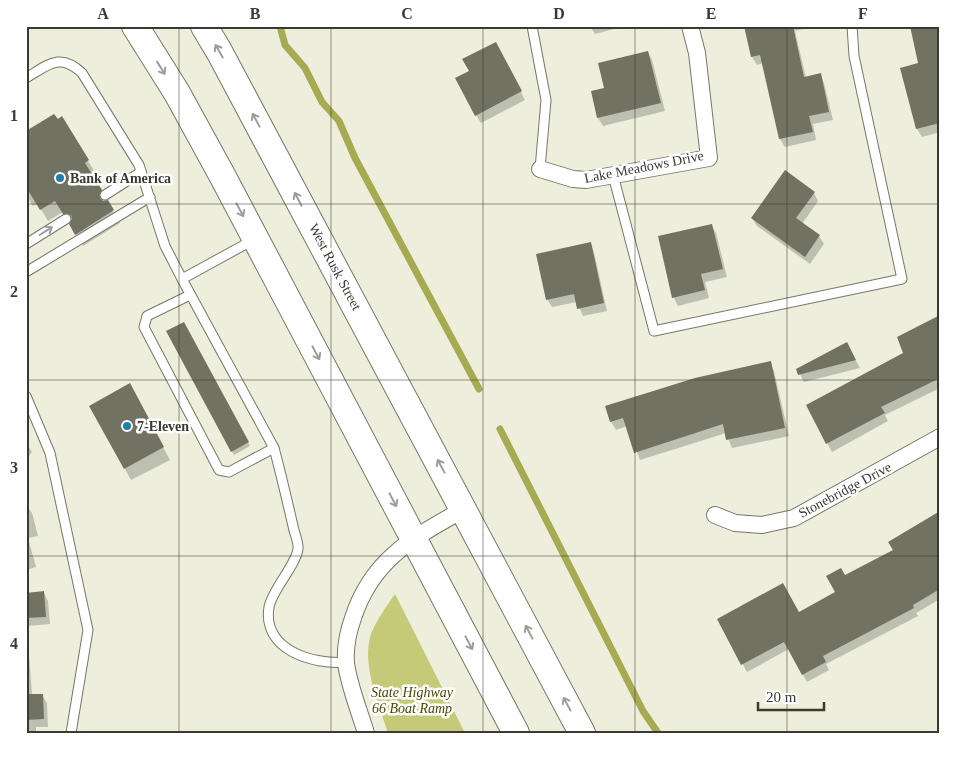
<svg xmlns="http://www.w3.org/2000/svg" width="966" height="759" viewBox="0 0 966 759" font-family="Georgia,serif">
<rect width="100%" height="100%" fill="#edefdc"/>
<path fill="#c5ca79" d="M395 594 465 733H388C379 704 361 664 371 634 377 619 386 607 395 594Z"/>
<g fill="#0003">
<polygon points="590,26 625,26 595,34"/>
<polygon points="745,26 817,26 795,31 806,78 820,75 824,83 833,120 813,124 816,140 785,147 780,139 763,63 757,65 752,57"/>
<polygon points="940,26 940,132 922,137 917,129 919,64"/>
<polygon points="500,51 525,100 481,123 476,115 470,71"/>
<polygon points="648,52 652,60 665,111 603,126 598,118 592,92 606,89"/>
<polygon points="26,133 88,161 95,172 91,175 120,223 83,246 63,212 48,221 38,204 33,206 26,195"/>
<polygon points="814,193 818,201 802,224 819,236 824,244 810,264 757,226 752,218"/>
<polygon points="711,225 716,233 727,277 705,282 709,298 678,306 674,298 659,237"/>
<polygon points="590,244 594,252 607,311 583,316 577,302 552,307 547,299"/>
<polygon points="184,323 250,446 234,455 168,332"/>
<polygon points="940,325 940,388 885,415 888,421 832,452 807,406 905,353"/>
<polygon points="846,343 860,368 804,382 800,374"/>
<polygon points="770,363 774,371 789,436 732,448 726,433 640,460 627,426 616,430 611,422 607,407"/>
<polygon points="136,397 170,460 131,480 125,469"/>
<polygon points="26,443 32,452 26,460"/>
<polygon points="26,505 32,513 38,536 28,538 36,567 26,570"/>
<polygon points="940,512 940,599 916,613 918,616 826,664 829,670 807,682 789,649 747,672 719,620 798,613 837,593 845,577 894,551"/>
<polygon points="44,593 48,601 50,624 27,626 32,695 42,695 47,703 48,727 36,727 36,733 26,733 26,594"/>
</g>
<g fill="none" stroke-linecap="round" stroke-linejoin="round">
<g stroke="#a6ab51" stroke-width="7">
<polyline points="280,26 285,45 305,68 322,102 339,121 355,158 479,389"/>
<polyline points="500,429 643,711 658,733"/>
</g>
</g>
<g fill="#717262">
<polygon points="744,26 793,26 804,77 821,73 829,112 809,116 813,132 779,139 760,55 751,57"/>
<polygon points="910,26 940,26 940,123 916,129 900,68 918,63"/>
<polygon points="496,42 522,91 475,116 455,78 469,71 462,59"/>
<polygon points="648,51 661,103 597,118 591,91 604,88 598,63"/>
<polygon points="54,114 58,119 62,116 89,160 85,163 102,190 100,198 103,201 108,200 114,210 75,235 69,224 72,219 71,215 63,214 55,201 40,210 26,187 26,131"/>
<polygon points="785,170 815,192 796,218 820,235 805,257 751,218"/>
<polygon points="712,224 723,269 701,274 705,290 672,298 658,236"/>
<polygon points="591,242 604,303 577,309 574,294 546,300 536,254"/>
<polygon points="940,315 940,378 881,407 885,413 826,444 806,405 903,353 897,337"/>
<polygon points="184,322 249,442 231,452 166,331"/>
<polygon points="847,342 856,360 798,375 796,369"/>
<polygon points="771,361 785,428 726,440 723,424 634,453 623,418 610,422 605,406 695,378"/>
<polygon points="130,383 164,447 124,469 89,406"/>
<polygon points="940,511 940,589 913,605 914,608 823,656 826,662 802,675 784,642 741,665 717,619 783,583 799,612 835,592 826,576 841,568 845,575 893,550 888,542"/>
<polygon points="44,591 46,617 26,618 26,593"/>
<polygon points="26,694 43,694 44,719 26,720"/>
</g>
<g fill="none" stroke-linecap="round" stroke-linejoin="round">
<defs>
<g id="service">
<polyline points="532,26 546,100 540,169"/>
<path d="M26 78C48 65 60 52 82 73L139 165 165 246 182 279 255 239"/>
<polyline points="613,175 654,331 902,279 854,56 852,26"/>
<polyline points="105,195 141,172"/>
<polyline points="26,244 66,219"/>
<polyline points="26,272 150,197"/>
<path d="M182 279 274 448C281 474 287 500 293 526 294 532 299 543 298 549 296 565 272 590 269 607 262 650 313 665 346 662"/>
<polyline points="190,295 147,316 144,327 219,470 229,472 274,448"/>
<polyline points="26,396 50,453 88,630 71,733"/>
</g>
<g id="minor">
<polyline points="540,169 573,179 586,180 709,158 697,53 690,26"/>
<polyline points="715,515 735,523 762,525 794,518 940,437"/>
<path d="M366 733C359 710 349 686 346 663 345 648 348 632 353 618 372 559 413 538 464 509"/>
</g>
<g id="primary">
<polyline points="135,26 177,93 223,177 516,733"/>
<polyline points="204,26 220,53 582,733"/>
</g>
</defs>
<use href="#service" stroke="#767767" stroke-width="11"/>
<use href="#minor" stroke="#767767" stroke-width="18"/>
<use href="#primary" stroke="#767767" stroke-width="28"/>
<use href="#service" stroke="#fff" stroke-width="9"/>
<use href="#minor" stroke="#fff" stroke-width="16"/>
<use href="#primary" stroke="#fff" stroke-width="26"/>
</g>
<defs><path id="oneway-shaft" d="M-6 0H5M1.5-3L5.5 0L1.5 3" fill="none" stroke-width="1.6" stroke-linecap="round" stroke-linejoin="round" transform="scale(1.25)"/></defs>
<g stroke="#9c9c99">
<use href="#oneway-shaft" transform="translate(219 51) rotate(-120)"/>
<use href="#oneway-shaft" transform="translate(161 68) rotate(58)"/>
<use href="#oneway-shaft" transform="translate(256 120) rotate(-118)"/>
<use href="#oneway-shaft" transform="translate(298 199) rotate(-118)"/>
<use href="#oneway-shaft" transform="translate(240 210) rotate(62)"/>
<use href="#oneway-shaft" transform="translate(46 231) rotate(-32)"/>
<use href="#oneway-shaft" transform="translate(316 353) rotate(62)"/>
<use href="#oneway-shaft" transform="translate(441 466) rotate(-118)"/>
<use href="#oneway-shaft" transform="translate(393 500) rotate(62)"/>
<use href="#oneway-shaft" transform="translate(529 632) rotate(-118)"/>
<use href="#oneway-shaft" transform="translate(469 643) rotate(62)"/>
<use href="#oneway-shaft" transform="translate(567 704) rotate(-118)"/>
</g>
<path fill="none" stroke="#3a3a33" stroke-width="1" stroke-opacity="0.55" d="M179 26V733M331 26V733M483 26V733M635 26V733M787 26V733M26 204H940M26 380H940M26 556H940"/>
<g fill="#237dab" stroke="#fff" stroke-width="2">
<circle cx="60" cy="178" r="5"/>
<circle cx="127" cy="426" r="5"/>
</g>
<g text-anchor="middle" dominant-baseline="central" stroke-width="5" stroke-linejoin="round" paint-order="stroke">
<g font-size="14" fill="#3a3a33" stroke="#fff">
<text transform="translate(644 167) rotate(-11)">Lake Meadows Drive</text>
<text transform="translate(335 267) rotate(62)">West Rusk Street</text>
<text transform="translate(845 490) rotate(-28)">Stonebridge Drive</text>
</g>
<g font-size="14" font-weight="bold" fill="#3a3a33" stroke="#fff" text-anchor="start">
<text x="70" y="178">Bank of America</text>
<text x="137" y="426">7-Eleven</text>
</g>
<g font-size="14" font-style="italic" fill="#484a02" stroke="#fff">
<text x="412" y="692">State Highway<tspan x="412" dy="16">66 Boat Ramp</tspan></text>
</g>
</g>
<rect width="966" height="759" fill="none" stroke="#ffffff" stroke-width="55"/>
<path d="M758 702v8h66v-8" fill="none" stroke="#3a3a33" stroke-width="2.5"/>
<text x="766" y="702" font-size="15" fill="#3a3a33" stroke="#ffffff" stroke-width="4" paint-order="stroke">20 m</text>
<rect x="28" y="28" width="910" height="704" fill="none" stroke="#3a3a33" stroke-width="2"/>
<g font-size="16" text-anchor="middle" font-weight="bold" fill="#3a3a33">
<text x="103" y="19">A</text>
<text x="255" y="19">B</text>
<text x="407" y="19">C</text>
<text x="559" y="19">D</text>
<text x="711" y="19">E</text>
<text x="863" y="19">F</text>
<text x="14" y="121">1</text>
<text x="14" y="297">2</text>
<text x="14" y="473">3</text>
<text x="14" y="649">4</text>
</g>
</svg>
